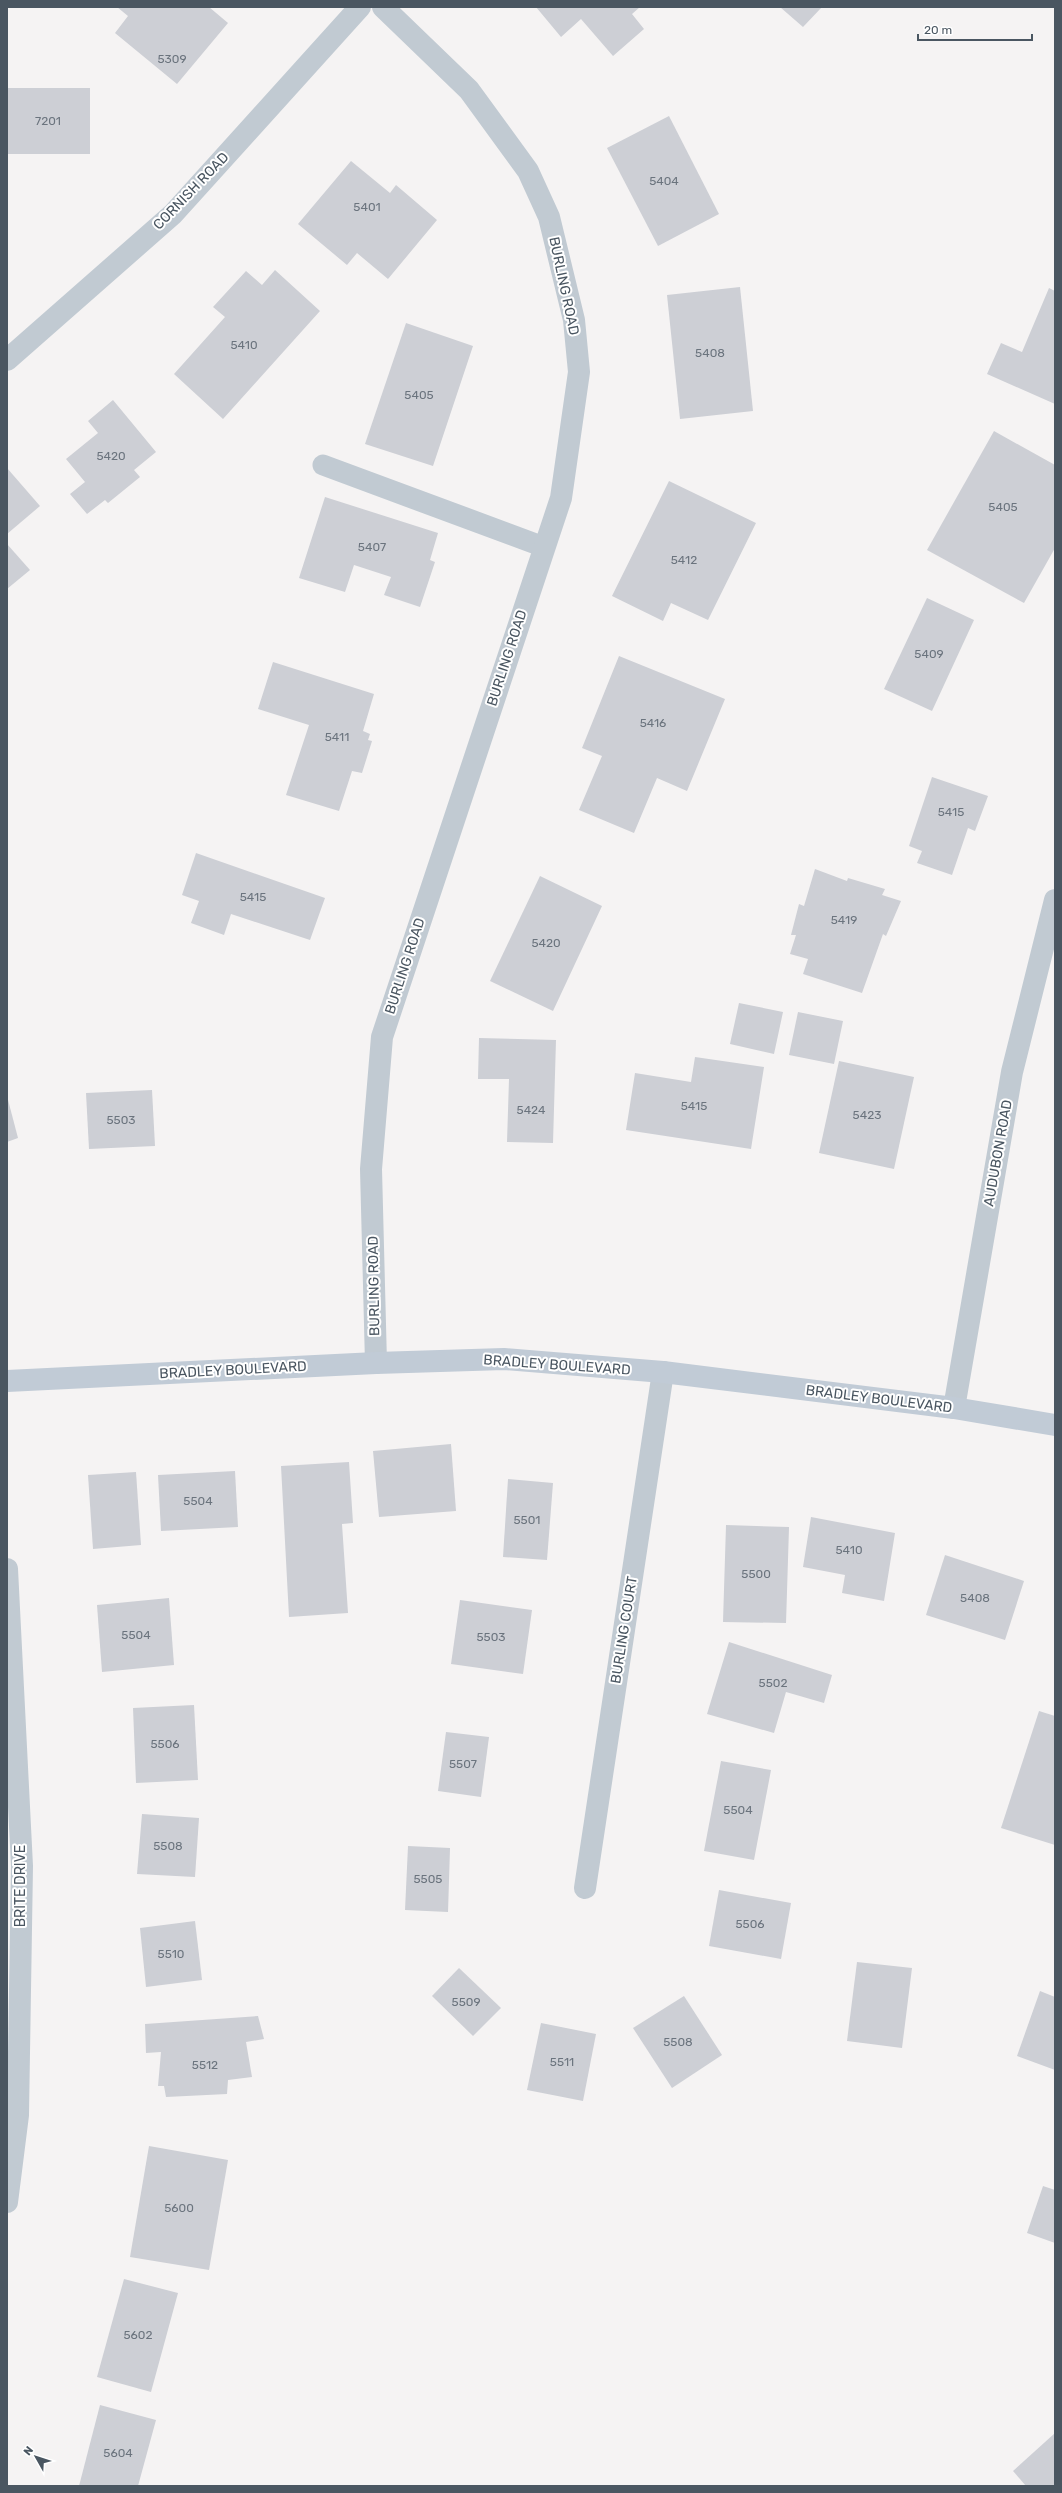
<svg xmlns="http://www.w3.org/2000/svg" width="1062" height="2493" viewBox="0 0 1062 2493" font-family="Rubik,sans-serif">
<rect width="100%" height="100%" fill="#f5f3f3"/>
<g fill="#cdcfd5">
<polygon points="117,7 209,7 228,23 177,84 115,33 128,16"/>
<polygon points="536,7 640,7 632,14 644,29 613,56 581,19 561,37"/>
<polygon points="780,7 822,7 803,27"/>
<rect x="7" y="88" width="83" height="66"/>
<polygon points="669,116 719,214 658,246 607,148"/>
<polygon points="351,161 390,193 396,185 437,220 388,279 357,253 347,265 298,224"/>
<polygon points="275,270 320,311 223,419 174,374 225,317 213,307 246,271 262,285"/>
<polygon points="740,287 753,411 680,419 667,295"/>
<polygon points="1049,288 1055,291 1055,404 987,374 1001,343 1022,352"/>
<polygon points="406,323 473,346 433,466 365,444"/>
<polygon points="113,400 156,452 134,470 140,477 108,503 105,500 87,514 70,494 85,482 66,459 98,433 88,421"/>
<polygon points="994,431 1055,465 1055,548 1024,603 927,550"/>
<polygon points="7,468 40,506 7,534"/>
<polygon points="669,481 756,523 708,620 671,603 663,621 612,596"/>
<polygon points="325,497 438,533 430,560 435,562 420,607 384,595 391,577 354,565 345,592 299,578"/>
<polygon points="7,544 30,570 7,589"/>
<polygon points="927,598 974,620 932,711 884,689"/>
<polygon points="619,656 725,699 687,791 657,778 634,833 579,810 602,756 582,748"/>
<polygon points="273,662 374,694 363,731 370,734 368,740 372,741 362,773 352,771 339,811 286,795 309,725 258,709"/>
<polygon points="932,777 988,796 975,831 968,828 952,875 917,863 922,851 909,846"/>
<polygon points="196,853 325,898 310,940 231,914 224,935 191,923 199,901 182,895"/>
<polygon points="815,869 847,881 848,878 885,889 882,895 901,901 886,936 883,934 862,993 803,974 808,959 790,954 796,935 791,935 799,904 804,906"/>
<polygon points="540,876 602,906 553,1011 490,981"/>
<polygon points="739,1003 783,1012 774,1054 730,1044"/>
<polygon points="798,1012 843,1021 834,1064 789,1055"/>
<polygon points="479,1038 556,1040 553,1143 507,1142 509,1079 478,1079"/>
<polygon points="695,1057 764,1067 751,1149 626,1130 635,1073 691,1082"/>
<polygon points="839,1061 914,1077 894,1169 819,1153"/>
<polygon points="152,1090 155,1146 89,1149 86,1093"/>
<polygon points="7,1096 18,1138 7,1142"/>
<polygon points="451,1444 456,1511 379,1517 373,1451"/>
<polygon points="349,1462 353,1523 342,1524 348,1613 289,1617 281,1466"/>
<polygon points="235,1471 238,1527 161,1531 158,1475"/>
<polygon points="136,1472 141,1545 93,1549 88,1475"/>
<polygon points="508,1479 553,1483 547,1560 503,1557"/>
<polygon points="811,1517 895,1533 884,1601 842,1593 845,1575 803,1567"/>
<polygon points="726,1525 789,1527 786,1623 723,1622"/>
<polygon points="945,1555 1024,1581 1005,1640 926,1615"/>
<polygon points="169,1598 174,1665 102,1672 97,1605"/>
<polygon points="460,1600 532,1610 523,1674 451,1664"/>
<polygon points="729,1642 832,1675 824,1703 786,1692 774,1733 707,1714"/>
<polygon points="194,1705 198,1780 136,1783 133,1708"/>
<polygon points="1039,1711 1055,1716 1055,1845 1001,1828"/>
<polygon points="446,1732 489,1737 481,1797 438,1791"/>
<polygon points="721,1761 771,1770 754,1860 704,1851"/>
<polygon points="142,1814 199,1818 195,1877 137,1874"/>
<polygon points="408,1846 450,1848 448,1912 405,1910"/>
<polygon points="719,1890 791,1903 781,1959 709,1946"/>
<polygon points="195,1921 202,1980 146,1987 140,1928"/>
<polygon points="857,1962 912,1968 902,2048 847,2041"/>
<polygon points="459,1968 501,2008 473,2036 432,1996"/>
<polygon points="1040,1991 1055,1997 1055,2070 1017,2056"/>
<polygon points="684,1996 722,2055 672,2088 633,2028"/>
<polygon points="258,2016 264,2039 246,2042 252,2077 228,2080 227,2094 166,2097 164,2086 158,2086 161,2052 146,2053 145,2024"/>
<polygon points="541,2023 596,2034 583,2101 527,2090"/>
<polygon points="149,2146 228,2160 209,2270 130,2257"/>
<polygon points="1043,2186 1055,2190 1055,2243 1027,2233"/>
<polygon points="124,2279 178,2293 151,2392 97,2377"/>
<polygon points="100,2405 156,2420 138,2486 79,2486"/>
<polygon points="1055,2433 1055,2486 1026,2486 1013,2471"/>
</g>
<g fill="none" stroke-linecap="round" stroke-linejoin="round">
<polyline stroke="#c1cad2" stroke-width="21" points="323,465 544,547"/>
<g stroke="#c1cad2" stroke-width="22">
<polyline points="7,360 173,214 360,7"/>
<polyline points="376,1363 371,1169 382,1037 561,498 579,372 574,320 549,217 528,171 469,90 383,7"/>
<polyline points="954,1408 1012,1072 1055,900"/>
<polyline points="7,1569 22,1866 18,2115 7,2202"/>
<polyline points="585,1888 663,1372"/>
</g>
<polyline stroke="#c1cbd6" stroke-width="22" points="7,1381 376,1363 504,1359 663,1372 954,1408 1055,1425"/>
</g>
<g text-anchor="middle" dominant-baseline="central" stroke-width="4" stroke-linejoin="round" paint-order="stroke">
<g font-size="12" fill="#6b747e">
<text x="172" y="59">5309</text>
<text x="48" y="121">7201</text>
<text x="664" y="181">5404</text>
<text x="367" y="207">5401</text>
<text x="244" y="345">5410</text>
<text x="710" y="353">5408</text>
<text x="419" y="395">5405</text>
<text x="111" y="456">5420</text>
<text x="1003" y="507">5405</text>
<text x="372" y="547">5407</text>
<text x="684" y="560">5412</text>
<text x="929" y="654">5409</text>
<text x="653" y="723">5416</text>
<text x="337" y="737">5411</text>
<text x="951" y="812">5415</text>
<text x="253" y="897">5415</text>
<text x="844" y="920">5419</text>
<text x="546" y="943">5420</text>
<text x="694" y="1106">5415</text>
<text x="531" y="1110">5424</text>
<text x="867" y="1115">5423</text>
<text x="121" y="1120">5503</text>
<text x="198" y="1501">5504</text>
<text x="527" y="1520">5501</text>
<text x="849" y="1550">5410</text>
<text x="756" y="1574">5500</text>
<text x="975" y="1598">5408</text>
<text x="136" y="1635">5504</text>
<text x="491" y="1637">5503</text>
<text x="773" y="1683">5502</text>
<text x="165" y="1744">5506</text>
<text x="463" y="1764">5507</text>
<text x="738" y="1810">5504</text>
<text x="168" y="1846">5508</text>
<text x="428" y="1879">5505</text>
<text x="750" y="1924">5506</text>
<text x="171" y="1954">5510</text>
<text x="466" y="2002">5509</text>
<text x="678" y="2042">5508</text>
<text x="562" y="2062">5511</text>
<text x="205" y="2065">5512</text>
<text x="179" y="2208">5600</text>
<text x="138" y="2335">5602</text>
<text x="118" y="2453">5604</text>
</g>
<g font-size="14" fill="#4a5661" stroke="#fff">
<text transform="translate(191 191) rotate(-46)">CORNISH ROAD</text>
<text transform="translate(564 286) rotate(78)">BURLING ROAD</text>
<text transform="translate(507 658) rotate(-72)">BURLING ROAD</text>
<text transform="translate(405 966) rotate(-72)">BURLING ROAD</text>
<text transform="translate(998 1153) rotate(-80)">AUDUBON ROAD</text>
<text transform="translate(374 1286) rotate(-91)">BURLING ROAD</text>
<text transform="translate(557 1365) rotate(4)">BRADLEY BOULEVARD</text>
<text transform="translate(233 1370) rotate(-3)">BRADLEY BOULEVARD</text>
<text transform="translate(879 1399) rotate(7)">BRADLEY BOULEVARD</text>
<text transform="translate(624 1630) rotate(-81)">BURLING COURT</text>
<text transform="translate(20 1886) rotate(-90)">BRITE DRIVE</text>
</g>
</g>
<rect width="1062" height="2493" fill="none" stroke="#4a5661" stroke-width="16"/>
<g transform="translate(36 2457) rotate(309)" stroke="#ffffff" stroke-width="3" paint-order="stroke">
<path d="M0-3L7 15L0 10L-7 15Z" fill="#4a5661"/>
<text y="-6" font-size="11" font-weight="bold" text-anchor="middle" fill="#4a5661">N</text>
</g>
<path d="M918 34v6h114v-6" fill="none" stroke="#4a5661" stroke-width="2"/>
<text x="924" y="34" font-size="12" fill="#4a5661" stroke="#ffffff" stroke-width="3" paint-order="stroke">20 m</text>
</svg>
